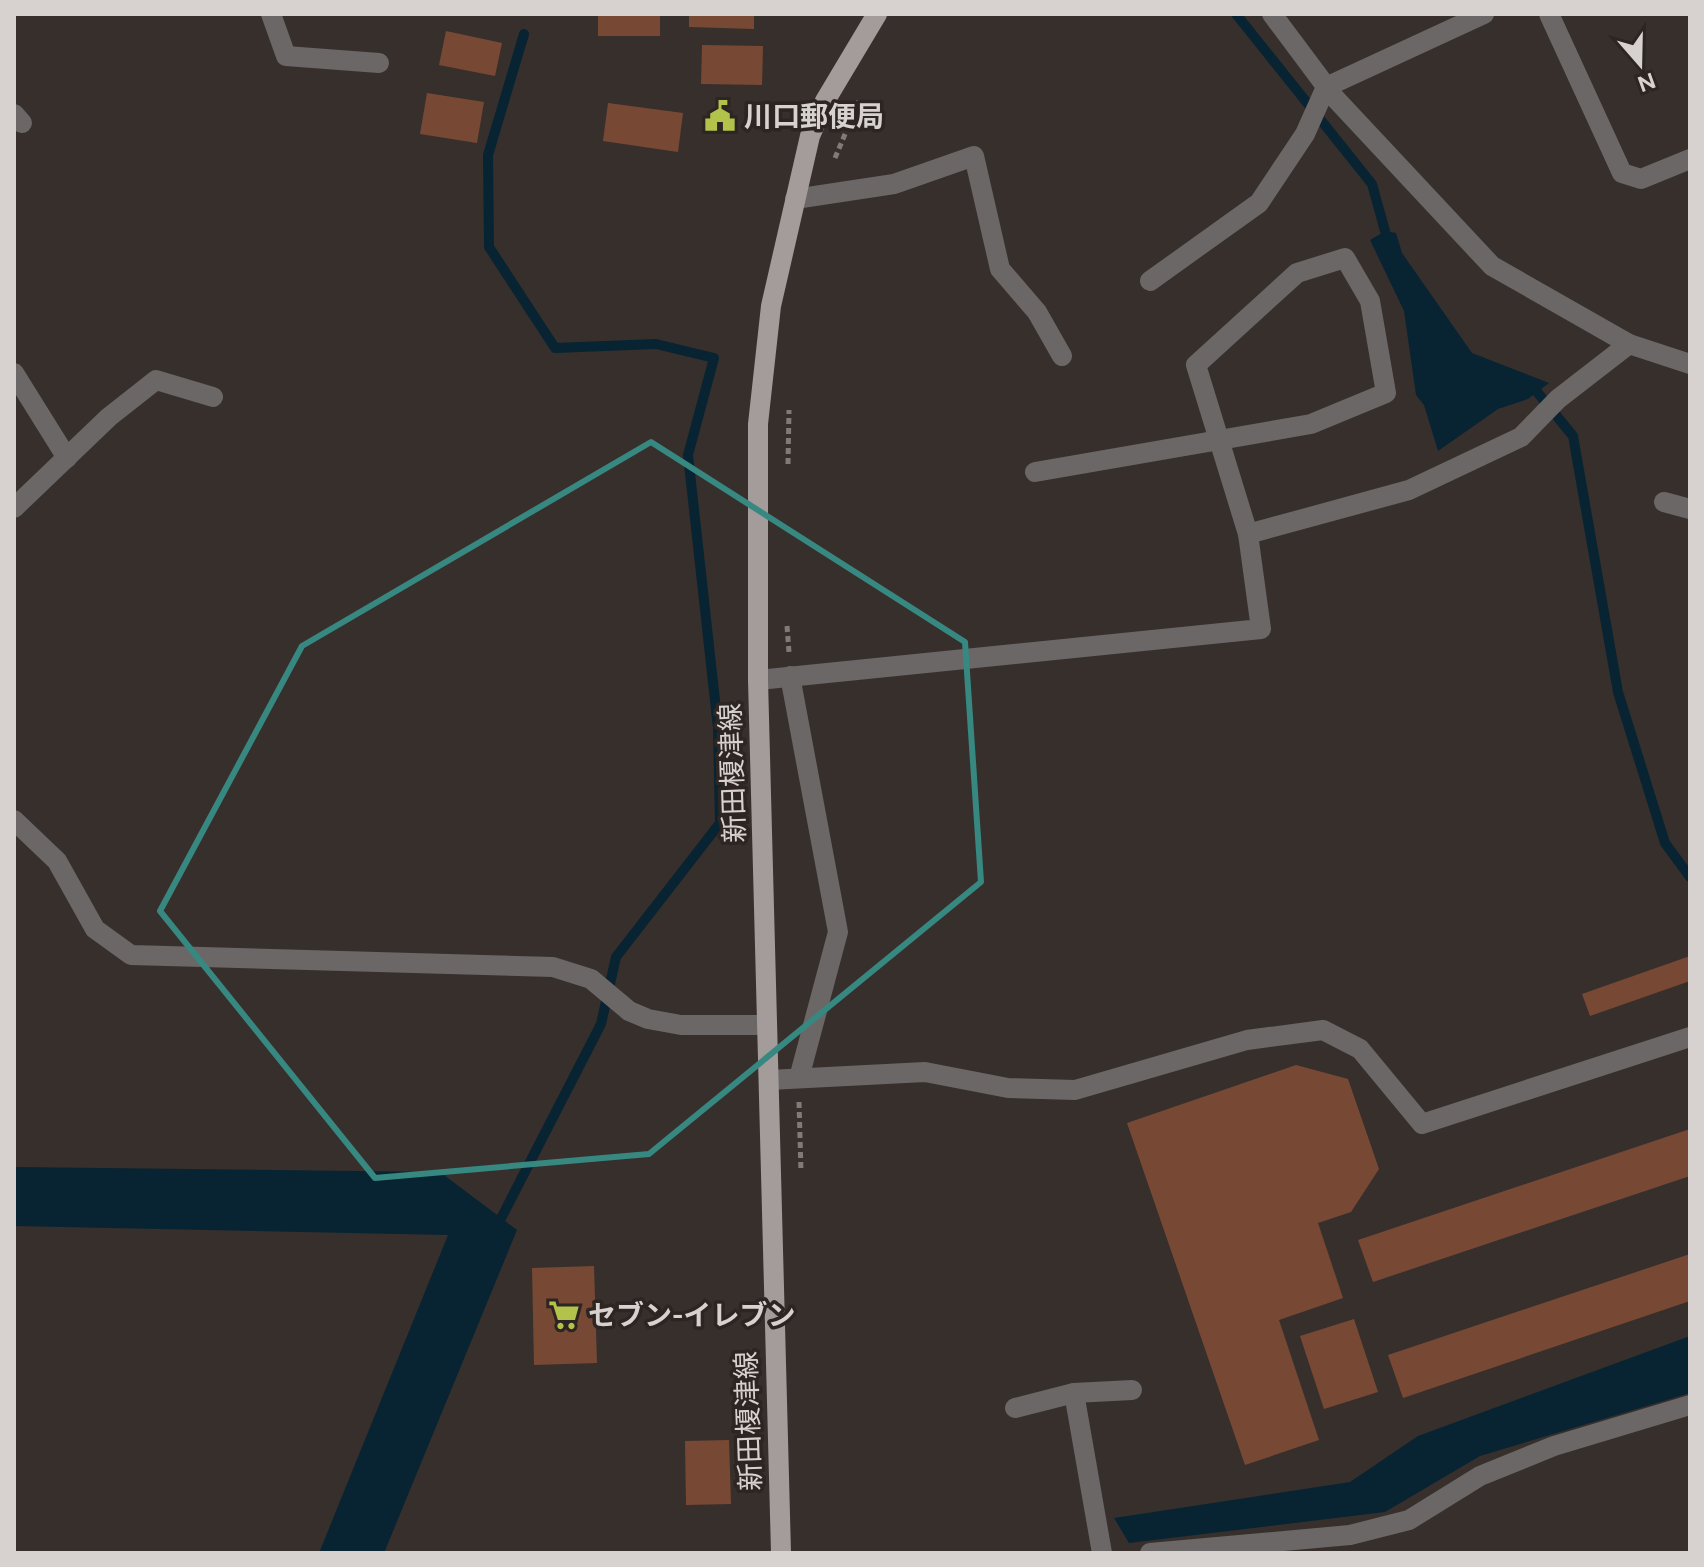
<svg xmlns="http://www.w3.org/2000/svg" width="1704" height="1567" viewBox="0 0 1704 1567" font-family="Figtree,'Noto Sans JP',sans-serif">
<rect width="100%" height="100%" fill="#372f2c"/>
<g fill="#082432">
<polygon points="1385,231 1396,233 1402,253 1472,353 1549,383 1528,399 1498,409 1438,451 1424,405 1416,395 1404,311 1370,240"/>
<polygon points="14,1167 440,1172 517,1230 384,1553 319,1553 448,1235 14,1226"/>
<polygon points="1690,1336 1690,1393 1480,1456 1385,1512 1129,1543 1114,1518 1350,1482 1418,1436"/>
</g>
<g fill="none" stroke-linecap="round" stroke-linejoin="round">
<g stroke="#082432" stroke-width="10">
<polyline points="1236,14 1372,184 1385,231"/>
<polyline points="1529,382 1573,436 1618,692 1665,843 1690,877"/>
<polyline points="495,1230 601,1024 616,957 720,823 718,728 688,455 714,358 656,344 555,348 489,247 488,155 524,34"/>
</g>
</g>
<g fill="#774935">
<rect x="598" y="14" width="62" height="22"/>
<polygon points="689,14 754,14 754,29 689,27"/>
<polygon points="446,31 502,43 495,76 439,65"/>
<polygon points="702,45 763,46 762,85 701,84"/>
<polygon points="427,93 484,102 477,143 420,134"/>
<polygon points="608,103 683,113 678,152 603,141"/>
<polygon points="1690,956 1690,981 1590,1016 1582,994"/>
<polygon points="1296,1065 1348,1079 1379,1169 1351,1212 1318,1223 1343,1298 1279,1320 1319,1440 1245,1465 1127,1123"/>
<polygon points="1690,1129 1690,1176 1373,1282 1358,1240"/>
<polygon points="1690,1254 1690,1301 1403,1398 1388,1355"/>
<polygon points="594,1266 597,1363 534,1365 532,1268"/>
<polygon points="1354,1319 1378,1392 1324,1409 1300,1336"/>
<polygon points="729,1440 731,1504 686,1505 685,1441"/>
</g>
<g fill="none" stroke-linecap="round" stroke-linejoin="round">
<g stroke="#817a77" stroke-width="5" stroke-dasharray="6 4" stroke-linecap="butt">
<polyline points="835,158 859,101"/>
<polyline points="788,464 789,410"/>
<polyline points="787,626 789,652"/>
<polyline points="799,1102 801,1172"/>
</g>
<g stroke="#6b6767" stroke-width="20">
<polyline points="271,14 286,56 379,63"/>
<polyline points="1272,14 1334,97 1492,266 1629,344 1690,364"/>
<polyline points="1549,14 1622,173 1641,179 1690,159"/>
<polyline points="14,114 22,123"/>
<polyline points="795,199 894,184 974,156 1000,269 1037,312 1062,356"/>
<polyline points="1150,281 1259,203 1305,134 1326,87 1484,14"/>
<polyline points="14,373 67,458"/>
<polyline points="1035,472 1311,424 1386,393 1370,301 1345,258 1297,273 1196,365 1248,534"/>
<polyline points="1664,502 1690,509"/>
<polyline points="14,508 109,417 156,380 213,397"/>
<polyline points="790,676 838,932 799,1078"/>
<polyline points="758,680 1261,629 1248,534 1409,490 1521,437 1558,399 1629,344"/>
<polyline points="14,820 57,861 95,929 131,955 553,967 591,979 629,1011 648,1019 681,1025 767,1025"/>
<polyline points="769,1080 925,1072 1008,1088 1075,1090 1247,1040 1323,1030 1360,1049 1422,1124 1690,1037"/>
<polyline points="1074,1393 1132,1390"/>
<polyline points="1015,1408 1074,1393 1102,1553"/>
<polyline points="1150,1553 1350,1535 1409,1520 1480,1476 1554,1446 1690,1405"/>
</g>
<polyline stroke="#a49b9b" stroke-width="20" points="781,1553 758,680 758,424 771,306 810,136 825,101 877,14"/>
</g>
<path fill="none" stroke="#378881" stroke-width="6" stroke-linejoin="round" d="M651 442 965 642 981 882 649 1154 375 1178 160 911 302 646Z"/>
<defs>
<symbol id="civic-bare" viewBox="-9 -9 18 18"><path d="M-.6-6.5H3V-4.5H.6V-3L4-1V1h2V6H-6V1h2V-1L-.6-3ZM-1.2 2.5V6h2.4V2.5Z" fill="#b3c24b" stroke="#2d2522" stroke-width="2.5" paint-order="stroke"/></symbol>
<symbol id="supermarket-bare" viewBox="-9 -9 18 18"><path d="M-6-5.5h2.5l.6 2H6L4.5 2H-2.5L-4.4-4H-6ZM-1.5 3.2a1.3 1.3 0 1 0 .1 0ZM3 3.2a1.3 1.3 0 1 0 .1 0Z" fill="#b3c24b" stroke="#2d2522" stroke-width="2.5" paint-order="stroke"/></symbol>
</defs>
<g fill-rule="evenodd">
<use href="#civic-bare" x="698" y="94" width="44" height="44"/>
<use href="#supermarket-bare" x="542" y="1293" width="44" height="44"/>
</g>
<g text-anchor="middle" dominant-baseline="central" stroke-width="7" stroke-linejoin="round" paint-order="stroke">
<g font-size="28" font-weight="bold" fill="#d7d2cf" stroke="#2d2522" text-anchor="start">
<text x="744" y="116">川口郵便局</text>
<text x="588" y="1315">セブン-イレブン</text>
</g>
<g font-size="28" fill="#d7d2cf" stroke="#2d2522">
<text transform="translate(732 773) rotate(-92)">新田榎津線</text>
<text transform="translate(748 1421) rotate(-92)">新田榎津線</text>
</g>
</g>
<rect width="1704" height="1567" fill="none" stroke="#d7d2cf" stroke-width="32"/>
<g transform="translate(1640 64) rotate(160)" stroke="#2d2522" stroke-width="6" paint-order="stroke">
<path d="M0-6L14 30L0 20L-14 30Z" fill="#d7d2cf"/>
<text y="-12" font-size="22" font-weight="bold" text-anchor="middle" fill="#d7d2cf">N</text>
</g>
</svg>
